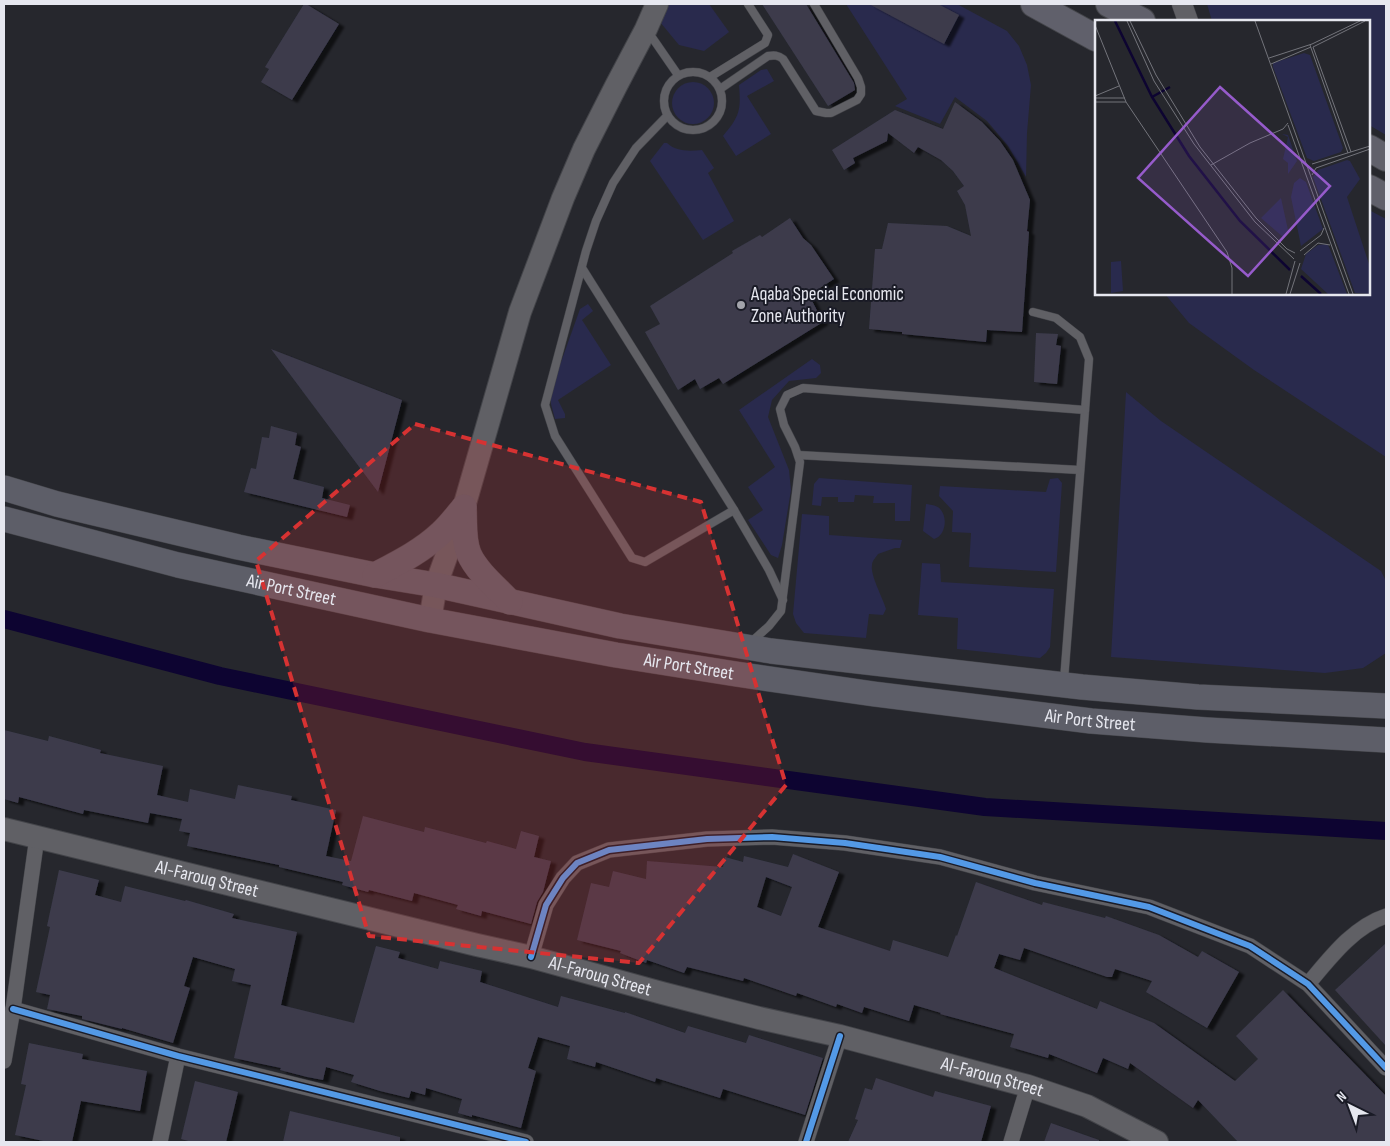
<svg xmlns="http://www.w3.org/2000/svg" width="1390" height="1146" viewBox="0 0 1390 1146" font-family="'Sofia Sans Condensed',sans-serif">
<defs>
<filter id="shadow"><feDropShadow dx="5.5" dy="3" stdDeviation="1" flood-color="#0009"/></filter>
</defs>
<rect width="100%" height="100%" fill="#26272d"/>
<g fill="#292a4d">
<polygon points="666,4 709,4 729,32 704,51 679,45 660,22"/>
<polygon points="846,4 957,4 1007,31 1019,46 1027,65 1031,85 1027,133 1026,177 1008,146 987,121 955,97 940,124 895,106 907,99"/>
<polygon points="1207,4 1386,4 1386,135 1369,125 1369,21 1212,21"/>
<path d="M767 69 774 81 747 96 771 134 736 156 723 136C740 116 741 110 739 85L761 70Z"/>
<circle cx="693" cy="103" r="21"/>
<path d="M664 143H667C676 152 690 151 702 150L714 168 708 173 734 221 703 240 650 161Z"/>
<polygon points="1369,210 1386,219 1386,457 1254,370 1189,323 1165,294 1369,294"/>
<polygon points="588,304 593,311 582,320 611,365 558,400 565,414 565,418 555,419 551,404 551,390 580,309"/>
<polygon points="812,359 820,365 821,373 816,378 789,381 772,400 768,417 789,470 791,490 782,545 778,558 771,555 748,520 763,510 748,487 775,467 739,410"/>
<polygon points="1126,392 1161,421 1381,571 1386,581 1386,653 1363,668 1325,673 1111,657"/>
<polygon points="819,478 912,485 910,521 895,521 895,503 873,503 874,496 855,495 854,502 838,502 838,497 822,497 821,506 812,505 814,484"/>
<polygon points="1058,478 1062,483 1056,572 969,567 971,533 952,532 953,511 939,496 940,486 1046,492 1050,479"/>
<path d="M926 504C932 505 937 505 941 510 948 519 945 536 934 539L923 531Z"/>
<path d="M802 514 829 516V535L902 540 900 548H895L878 554C876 557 872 561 872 565 870 575 883 598 886 609L883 615 869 614 866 638 804 633 796 623 793 614Z"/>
<polygon points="922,563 940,564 941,582 1054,589 1050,647 1046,653 1040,658 957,649 958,618 918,615"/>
</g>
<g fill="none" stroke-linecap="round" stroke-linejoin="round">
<polyline stroke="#0d0431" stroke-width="18" points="4,619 220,676 585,752 985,807 1386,831"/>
</g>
<g fill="#3c3b4c" fill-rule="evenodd" filter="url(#shadow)">
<polygon points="304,4 306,4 339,24 292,100 261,82 269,69 265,67"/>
<polygon points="762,4 806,4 854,83 855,90 828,106"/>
<polygon points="869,4 938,4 959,15 944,44"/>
<polygon points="955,102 982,122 1000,141 1013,160 1030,200 1027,231 1029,232 1022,332 987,330 986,342 902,334 902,332 869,329 875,249 882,249 888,223 947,226 971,236 965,205 957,191 964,186 953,171 941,160 918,147 914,153 888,133 887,141 853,158 855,163 844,170 832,150 895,110 943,129"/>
<polygon points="790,218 803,238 811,245 834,279 809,295 823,322 723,384 719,378 700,389 695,379 678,390 645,332 660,324 650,306 733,253 732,251 760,235 762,237"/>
<polygon points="1036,333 1058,334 1056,345 1061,346 1057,384 1034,382"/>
<polygon points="271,349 402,400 378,492 354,460"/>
<polygon points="271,426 297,433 295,445 301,447 293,479 324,487 322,498 350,505 347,517 244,492 251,468 256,469 262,437 269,438"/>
<polygon points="4,730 48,741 49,736 101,750 100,753 163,766 157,795 188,802 190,789 235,799 238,785 292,796 291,800 336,810 326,856 351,861 363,816 424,832 425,827 486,843 487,841 516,849 521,831 539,836 534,857 551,861 543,892 537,902 531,924 482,911 481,916 456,909 458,905 414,893 412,901 369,890 368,892 342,885 343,882 279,867 279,865 187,846 190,833 179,831 182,819 150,813 148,823 84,810 83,814 19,797 18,803 4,799"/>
<path d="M793 854 839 872 818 927 890 951 893 940 948 957 956 935 957 936 976 882 1042 905 1043 902 1105 918 1106 916 1159 935 1198 957 1202 951 1239 972 1207 1028 1146 992 1152 981 1115 969 1112 977H1107L1024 948 1020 960 999 954 994 968 1097 1009 1100 1001 1154 1023 1235 1081 1258 1059 1236 1036 1283 990 1386 1096V1142H1238L1198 1100 1193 1108 1130 1063 1128 1069 1103 1058 1097 1073 1049 1054 1048 1058 1010 1047 1014 1034 940 1014 941 1013 914 1005 909 1021 864 1007 862 1013 837 1004 836 1007 797 993 796 996 744 978 743 981 687 967 684 973 647 960 646 963 620 953 621 951 577 940 591 883 609 887 613 871 646 879 647 861 723 867 725 857 743 862 744 856 788 867ZM766 877 792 887 781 916 757 907Z"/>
<polygon points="59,870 99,880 95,895 121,902 125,886 185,901 186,900 234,914 232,918 297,932 281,1005 354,1023 376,946 400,952 398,958 438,969 440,961 482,971 480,982 558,1007 561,996 625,1013 625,1012 685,1033 688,1026 746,1043 749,1035 823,1058 805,1115 723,1089 720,1098 656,1078 655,1082 596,1062 595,1067 567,1059 570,1046 538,1037 528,1068 536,1071 521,1128 472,1115 472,1117 458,1113 462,1099 426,1088 425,1095 411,1091 409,1098 380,1091 351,1082 354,1075 326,1067 323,1080 307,1077 280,1070 281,1068 234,1058 251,985 232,981 235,969 193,957 184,986 190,988 173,1043 122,1028 122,1029 82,1019 82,1016 47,1009 50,995 36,992 50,927 47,926"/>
<polygon points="1386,943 1386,1046 1335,990"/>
<polygon points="29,1043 83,1054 82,1059 147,1071 140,1111 81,1101 72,1142 48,1142 15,1135 26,1085 21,1084"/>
<polygon points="876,1078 933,1097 935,1091 991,1106 981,1142 848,1142 858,1120 855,1119 865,1088 872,1090"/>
<polygon points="195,1081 238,1092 226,1142 192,1142 181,1139"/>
<polygon points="290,1111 400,1137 400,1142 283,1142"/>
<polygon points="1051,1123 1099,1140 1099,1142 1044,1142"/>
</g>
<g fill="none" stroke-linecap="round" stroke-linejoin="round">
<defs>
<g id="service">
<polyline points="649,33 678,75"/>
<circle cx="693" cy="101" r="29"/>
<polyline points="710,77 765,43 768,35 748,4"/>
<path d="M720 89 768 56C774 55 778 55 783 59L816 111 826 113H831L857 100 861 94V87L858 78 814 4"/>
<polyline points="667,116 636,148 613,183 596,221 586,251 545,405 555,436 632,558 645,562 734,510 769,570 783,600"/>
<polyline points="582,268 734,510"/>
<polyline points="1033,312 1056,318 1080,337 1089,359 1064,680"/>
<polyline points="798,455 1080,470"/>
<polyline points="750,643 769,626 781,611 800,462 795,447 784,425 780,409 787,395 803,388 1085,410"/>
</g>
<g id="minor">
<polyline points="531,957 546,905 563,878 577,863 609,850 707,839 772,837 845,843 940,857 1035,883 1149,907 1250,946 1308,984 1386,1068"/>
<path d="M1308 984C1330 958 1353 927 1386 916"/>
<polyline points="13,1009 178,1056 526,1142"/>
<polyline points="4,1061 13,1009 37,837"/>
<polyline points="160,1142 178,1056"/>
<polyline points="806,1142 840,1036"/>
<polyline points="1011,1142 1028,1086"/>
</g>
<polyline id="tertiary" points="1182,4 1188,21"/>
<g id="secondary">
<polyline points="430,620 436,585 464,507 520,312 563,198 584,149 616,86 646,29 657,4"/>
<path id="s1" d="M4 829 477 945 531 957 662 993 759 1018 840 1036 1028 1086 1087 1106 1157 1142"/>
</g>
<g id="primary">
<polyline points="4,488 57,504 238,547 375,575 436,585 620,626 771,651 1082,687 1198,697 1386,706"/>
<path d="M464 507C465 522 463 540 469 554 477 572 497 588 510 602"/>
<path id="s2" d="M4 519 178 565 430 620 616 655 736 674 874 694 1091 721 1207 730 1386 740"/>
<path d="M375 575C398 563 422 551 441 533 450 525 457 515 464 507"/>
</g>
<g id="trunk">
<polyline points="1034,4 1096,38"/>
<polyline points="1109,4 1142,21"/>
<polyline points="1369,148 1386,158"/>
<polyline points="1369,188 1386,197"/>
</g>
</defs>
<use href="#service" stroke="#434449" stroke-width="9"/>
<use href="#minor" stroke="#434449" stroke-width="16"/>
<use href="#tertiary" stroke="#434449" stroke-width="21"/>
<use href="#secondary" stroke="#434449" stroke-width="24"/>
<use href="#primary" stroke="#434449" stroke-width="26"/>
<use href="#trunk" stroke="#434449" stroke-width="28"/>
<use href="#service" stroke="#606065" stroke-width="8"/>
<use href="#minor" stroke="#606065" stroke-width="15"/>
<use href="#tertiary" stroke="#606065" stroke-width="20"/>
<use href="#secondary" stroke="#606065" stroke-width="22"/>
<use href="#primary" stroke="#5d5e68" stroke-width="25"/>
<use href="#trunk" stroke="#60606b" stroke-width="26"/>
<defs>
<g id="cycleway">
<polyline points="531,957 546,905 563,878 577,863 609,850 707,839 772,837 845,843 940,857 1035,883 1149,907 1250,946 1308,984 1386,1068"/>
<polyline points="13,1009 178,1056 526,1142"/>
<polyline points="806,1142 840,1036"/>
</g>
</defs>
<use href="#cycleway" stroke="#1a1b26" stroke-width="9"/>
<use href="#cycleway" stroke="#5399e6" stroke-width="6"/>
</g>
<path fill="#d73232" fill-opacity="0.2" stroke="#d73232" stroke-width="4" stroke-dasharray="10 6" stroke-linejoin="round" d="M415 424 701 502 786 785 639 963 369 936 256 561Z"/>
<circle fill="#a3a4ab" stroke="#1a1b26" stroke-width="2" cx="741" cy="305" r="5"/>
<g text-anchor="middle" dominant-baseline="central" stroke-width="4" stroke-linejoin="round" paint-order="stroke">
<g font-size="19" fill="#e6e7ef" stroke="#1a1b26" text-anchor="start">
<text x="751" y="294">Aqaba Special Economic<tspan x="751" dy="22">Zone Authority</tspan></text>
</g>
<g font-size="19" fill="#e6e7ef" stroke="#1a1b26">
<text stroke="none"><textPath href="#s2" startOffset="296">Air Port Street</textPath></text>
<text stroke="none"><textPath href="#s2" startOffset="701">Air Port Street</textPath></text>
<text stroke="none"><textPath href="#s2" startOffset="1106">Air Port Street</textPath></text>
<text stroke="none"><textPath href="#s1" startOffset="209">Al-Farouq Street</textPath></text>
<text stroke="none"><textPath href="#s1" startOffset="614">Al-Farouq Street</textPath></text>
<text stroke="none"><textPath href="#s1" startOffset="1019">Al-Farouq Street</textPath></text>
</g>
</g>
<g transform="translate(1095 20)">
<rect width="275" height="275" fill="#26272d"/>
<path d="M209 33 215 35 248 128 246 132 219 141 212 138 178 47V43ZM187 114 193 115 202 141 193 154V143L188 139 193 117ZM252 140 255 141 265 159 252 177 275 247V274L260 273 218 157 223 150ZM205 158 211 162 228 209 206 226 196 177 199 163ZM186 178 193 210 188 217 166 198ZM232 224 234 227 252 274H233L206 249 211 234 223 225ZM26 241 28 271 16 273V242Z" fill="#292a4d"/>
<path fill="none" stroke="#0d0431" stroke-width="2.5" d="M20 1 57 77 94 136 145 201 195 250M57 77 75 67M206 256 226 274"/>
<path fill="none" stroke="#73747b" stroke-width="1" d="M32 1 59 61 99 124 160 202 199 239M35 1 61 55 105 127 161 198 192 229 200 233M160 1 258 274M0 5 31 82 132 232 137 248V274M215 25 253 133M174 38 217 24 265 1M176 44 216 27M0 76 24 66M0 78H30M0 82H31M193 105 254 274M256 132 218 27 270 1M217 144 275 126M116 145 155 123 188 109 193 103M217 155 221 148 275 129M205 231 226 215 229 208M209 235 223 223 235 225M191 274 200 241M195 274 205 243"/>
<path fill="#965bcb" fill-opacity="0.15" stroke="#965bcb" stroke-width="2.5" d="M125 67 235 166 153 256 43 158Z"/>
<rect width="275" height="275" fill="none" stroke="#e6e7ef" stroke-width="2.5"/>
</g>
<rect width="1390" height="1146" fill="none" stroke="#e6e7ef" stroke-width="10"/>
<g transform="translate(1350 1106) rotate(318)" stroke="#1a1b26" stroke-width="4" paint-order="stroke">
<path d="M0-4L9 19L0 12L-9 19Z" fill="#e6e7ef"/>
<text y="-8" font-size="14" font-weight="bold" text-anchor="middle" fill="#e6e7ef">N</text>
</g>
</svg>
